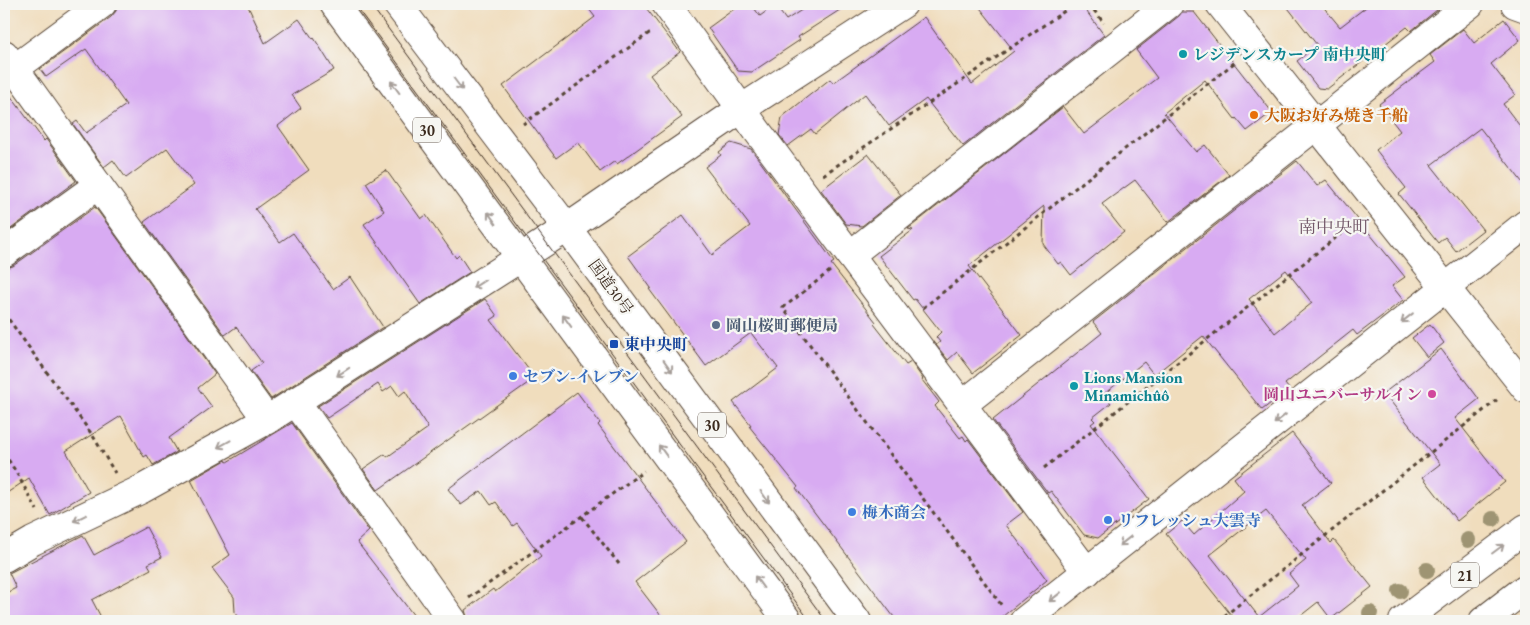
<svg xmlns="http://www.w3.org/2000/svg" width="1530" height="625" viewBox="0 0 1530 625" font-family="'EB Garamond','Noto Serif JP',serif">
<rect width="100%" height="100%" fill="#f6f6f2"/>
<filter id="ink" filterUnits="userSpaceOnUse"><feTurbulence type="fractalNoise" baseFrequency=".02" numOctaves="2"/><feDisplacementMap in="SourceGraphic" scale="10" xChannelSelector="R" yChannelSelector="G"/><feConvolveMatrix kernelMatrix="1 2 1 2 8 2 1 2 1" color-interpolation-filters="sRGB"/></filter>
<filter id="wash" filterUnits="userSpaceOnUse"><feTurbulence type="fractalNoise" baseFrequency=".0096" numOctaves="4" result="noise"/><feDisplacementMap in="SourceGraphic" scale="20" xChannelSelector="R" yChannelSelector="G"/><feGaussianBlur stdDeviation="1.12" result="paint"/><feColorMatrix in="noise" values="0 0 0 0 0 0 0 0 0 0 0 0 0 0 0 0 0 1.4 0 .05"/><feComposite in="paint" operator="in"/></filter>
<g filter="url(#wash)">
<rect width="100%" height="100%" fill="#f0ddbd"/>
<g id="blocks">
<g fill="#d8abf2" fill-rule="evenodd">
<polygon points="117,4 247,4 265,43 299,19 313,39 314,38 334,70 292,95 301,108 278,126 309,170 255,209 280,242 293,233 333,289 350,277 383,327 271,399 251,371 262,363 236,327 225,335 144,222 194,185 167,148 126,178 113,160 104,167 73,124 77,121 86,133 126,105 86,49 46,77 40,69 111,17 116,11"/>
<polygon points="585,4 643,4 680,52 650,75 682,117 617,164 615,161 600,172 578,142 556,158 503,86 595,17"/>
<polygon points="741,4 751,4 760,16 775,5 786,20 811,4 849,4 798,37 800,40 752,72 738,71 708,28"/>
<polygon points="977,4 1081,4 1104,35 963,146 926,99 889,126 865,94 815,134 811,129 788,146 779,135 782,117 830,79 833,83 924,17 972,84 1014,51"/>
<polygon points="1285,4 1321,4 1340,27 1370,4 1442,4 1443,5 1411,31 1407,27 1327,89 1318,88 1297,61 1317,45"/>
<polygon points="1182,12 1194,12 1272,112 1247,131 1236,118 1235,119 1205,80 1164,113 1196,152 1205,145 1229,175 1168,222 1135,180 1102,204 1124,232 1071,275 1061,262 1058,264 1043,244 1044,206 969,266 1022,335 973,373 957,352 948,360 936,345 940,342 936,337 941,332 915,299 913,300 879,256 913,230 908,229 1063,107 1084,134 1157,78 1136,50 1179,16"/>
<polygon points="1504,19 1520,40 1491,64 1515,95 1503,104 1526,134 1526,187 1480,128 1431,165 1483,230 1456,251 1445,237 1438,243 1399,194 1406,188 1376,150 1400,131 1379,104 1435,62 1430,55 1463,29 1474,43"/>
<polygon points="4,87 44,141 46,139 76,181 4,234"/>
<polygon points="731,143 751,149 834,262 831,264 876,322 874,324 906,365 911,362 923,379 922,380 939,402 935,406 960,438 963,436 966,441 968,439 1023,512 1006,525 1047,580 997,621 897,621 796,488 798,487 749,426 751,425 733,402 778,368 751,333 706,366 649,289 651,288 628,256 683,215 712,255 750,226 705,167 721,155 719,152"/>
<polygon points="868,154 901,195 862,226 846,224 821,190"/>
<path d="M1297 161 1317 186 1326 180 1405 277 1392 286 1403 300 1357 335 1353 330 1285 384 1289 389 1262 410 1203 336 1154 375 1144 362 1104 394 1111 403 1092 418 1095 421 1091 424 1149 499 1098 538 1084 535 1051 491 1048 493 993 420 1102 333 1093 322ZM1286 270 1312 303 1275 333 1249 299Z"/>
<polygon points="386,170 421,219 426,215 456,258 459,255 470,272 420,304 364,224 384,211 366,183"/>
<polygon points="95,207 215,374 198,388 212,407 169,438 177,452 153,465 147,455 144,457 121,416 66,451 89,492 50,515 29,478 4,495 4,268 13,266"/>
<polygon points="485,299 497,316 491,320 535,378 378,490 363,469 385,454 387,457 428,428 405,391 399,396 392,386 383,392 378,384 327,418 318,406"/>
<polygon points="1430,324 1444,343 1427,357 1412,338"/>
<polygon points="1441,349 1479,399 1455,418 1505,482 1457,521 1423,477 1440,464 1384,393"/>
<polygon points="577,392 600,423 598,425 686,542 635,582 665,621 468,621 465,610 493,589 495,592 541,556 517,523 513,526 496,502 491,505 481,491 461,505 448,489"/>
<polygon points="292,423 369,531 357,542 418,621 242,621 235,612 234,597 212,568 230,555 191,480 226,460 227,462"/>
<path d="M1292 433 1331 483 1302 505 1331 543 1334 540 1372 587 1331 619 1318 602 1294 621H1236L1166 534 1182 521 1194 535 1244 491 1234 478ZM1266 511 1306 560 1289 574 1298 586 1259 617 1210 555Z"/>
<polygon points="146,527 162,557 148,564 151,569 92,600 103,621 4,621 4,594 16,588 9,573 83,535 94,555"/>
</g>
</g>
</g>
<g filter="url(#ink)">
<use href="#blocks" fill-opacity="0" stroke="#564536" stroke-width="1"/>
<g fill="none" stroke-linecap="round" stroke-linejoin="round">
<defs>
<g id="street">
<polyline points="666,4 758,132 1087,572"/>
<polyline points="1515,4 1526,8"/>
<polyline points="4,54 267,420"/>
<polyline points="14,69 102,4"/>
<polyline points="4,253 98,185"/>
<polyline points="850,255 1169,4"/>
<polyline points="296,402 453,621"/>
<polyline points="962,405 1470,4"/>
<polyline points="4,558 33,541 142,489 267,420 567,228"/>
<polyline points="1024,621 1526,224"/>
</g>
<g id="secondary">
<polyline points="1220,4 1526,389"/>
<polyline points="567,228 741,109 903,4"/>
</g>
<g id="primary">
<polyline points="1403,621 1526,528"/>
<polyline points="1483,621 1526,588"/>
</g>
<g id="highway">
<polyline points="334,4 788,621"/>
<polyline points="397,4 567,228 857,621"/>
</g>
</defs>
<use href="#street" stroke="#564536" stroke-width="30"/>
<use href="#secondary" stroke="#564536" stroke-width="30"/>
<use href="#primary" stroke="#564536" stroke-width="30"/>
<use href="#highway" stroke="#564536" stroke-width="30"/>
<g stroke="#564536" stroke-width="3" stroke-dasharray="4 4" stroke-linecap="butt">
<polyline points="1089,4 1104,23"/>
<polyline points="523,124 652,31"/>
<polyline points="823,175 1075,4"/>
<polyline points="830,271 783,308 1002,606"/>
<polyline points="923,308 1234,63"/>
<polyline points="4,313 93,436 115,473"/>
<polyline points="4,453 16,472 37,510"/>
<polyline points="1044,468 1357,221"/>
<polyline points="582,517 619,564"/>
<polyline points="469,598 644,471"/>
<polyline points="1218,621 1498,399"/>
</g>
<use href="#street" stroke="#fff" stroke-width="28"/>
<use href="#secondary" stroke="#fff" stroke-width="28"/>
<use href="#primary" stroke="#fff" stroke-width="28"/>
<use href="#highway" stroke="#fff" stroke-width="28"/>
<g stroke="#3b2a1e" stroke-width="1">
<polyline points="354,4 810,621"/>
<polyline points="370,4 826,621"/>
</g>
</g>
<g fill="#9e9473">
<circle cx="1493" cy="519" r="8"/>
<circle cx="1468" cy="540" r="8"/>
<circle cx="1427" cy="570" r="8"/>
<circle cx="1400" cy="591" r="8"/>
<circle cx="1370" cy="613" r="8"/>
</g>
<defs><path id="oneway-shaft" d="M-6 0H5M1.5-3L5.5 0L1.5 3" fill="none" stroke-width="1.6" stroke-linecap="round" stroke-linejoin="round" transform="scale(1.25)"/></defs>
<g stroke="#a79f9a">
<use href="#oneway-shaft" transform="translate(458 84) rotate(53)"/>
<use href="#oneway-shaft" transform="translate(395 87) rotate(-126)"/>
<use href="#oneway-shaft" transform="translate(492 218) rotate(-126)"/>
<use href="#oneway-shaft" transform="translate(479 284) rotate(147)"/>
<use href="#oneway-shaft" transform="translate(1407 318) rotate(142)"/>
<use href="#oneway-shaft" transform="translate(567 321) rotate(-126)"/>
<use href="#oneway-shaft" transform="translate(668 366) rotate(54)"/>
<use href="#oneway-shaft" transform="translate(343 372) rotate(147)"/>
<use href="#oneway-shaft" transform="translate(1280 419) rotate(142)"/>
<use href="#oneway-shaft" transform="translate(224 444) rotate(151)"/>
<use href="#oneway-shaft" transform="translate(663 451) rotate(-126)"/>
<use href="#oneway-shaft" transform="translate(765 497) rotate(54)"/>
<use href="#oneway-shaft" transform="translate(80 518) rotate(154)"/>
<use href="#oneway-shaft" transform="translate(1125 541) rotate(142)"/>
<use href="#oneway-shaft" transform="translate(1498 549) rotate(-37)"/>
<use href="#oneway-shaft" transform="translate(759 582) rotate(-126)"/>
<use href="#oneway-shaft" transform="translate(1055 597) rotate(142)"/>
</g>
</g>
<g fill="#0f9aa8" stroke="#f6f6f2" stroke-width="2">
<circle cx="1183" cy="54" r="5"/>
<circle cx="1074" cy="386" r="5"/>
</g>
<circle fill="#e8710a" stroke="#f6f6f2" stroke-width="2" cx="1254" cy="115" r="5"/>
<circle fill="#5c6f8a" stroke="#f6f6f2" stroke-width="2" cx="716" cy="325" r="5"/>
<rect fill="#1a4fb4" stroke="#f6f6f2" stroke-width="2" x="609" y="339" width="10" height="10" rx="2.5"/>
<g fill="#3f7fe0" stroke="#f6f6f2" stroke-width="2">
<circle cx="513" cy="376" r="5"/>
<circle cx="852" cy="512" r="5"/>
<circle cx="1108" cy="520" r="5"/>
</g>
<circle fill="#d1479c" stroke="#f6f6f2" stroke-width="2" cx="1432" cy="394" r="5"/>
<g text-anchor="middle" dominant-baseline="central" stroke-width="4.5" stroke-linejoin="round" paint-order="stroke">
<g fill="#f6f6f2" stroke="#73675e" stroke-width="1">
<rect x="413" y="117.5" width="28" height="25" rx="4"/>
<rect x="698" y="412.5" width="28" height="25" rx="4"/>
<rect x="1451" y="562.5" width="28" height="25" rx="4"/>
</g>
<g font-size="15" font-weight="bold" fill="#3b2a1e">
<text x="427" y="130">30</text>
<text x="712" y="425">30</text>
<text x="1465" y="575">21</text>
</g>
<g font-size="16" font-weight="bold" fill="#0d838f" stroke="#f6f6f2" text-anchor="start">
<text x="1193" y="54">レジデンスカープ 南中央町</text>
<text x="1084" y="377">Lions Mansion<tspan x="1084" dy="18">Minamichûô</tspan></text>
</g>
<g font-size="16" font-weight="bold" fill="#c56008" stroke="#f6f6f2" text-anchor="start">
<text x="1264" y="115">大阪お好み焼き千船</text>
</g>
<g font-size="16" fill="#3b2a1e" stroke="#f6f6f2">
<text transform="translate(611 287) rotate(54)">国道30号</text>
</g>
<g font-size="16" font-weight="bold" fill="#4e5e75" stroke="#f6f6f2" text-anchor="start">
<text x="726" y="325">岡山桜町郵便局</text>
</g>
<g font-size="16" font-weight="bold" fill="#164399" stroke="#f6f6f2" text-anchor="start">
<text x="624" y="344">東中央町</text>
</g>
<g font-size="16" font-weight="bold" fill="#366cbe" stroke="#f6f6f2" text-anchor="start">
<text x="523" y="376">セブン-イレブン</text>
<text x="862" y="512">梅木商会</text>
<text x="1118" y="520">リフレッシュ大雲寺</text>
</g>
<g font-size="16" font-weight="bold" fill="#b23c85" stroke="#f6f6f2" text-anchor="end">
<text x="1422" y="394">岡山ユニバーサルイン</text>
</g>
<g font-size="18" fill="#725768" stroke="#f6f6f2">
<text x="1334" y="226">南中央町</text>
</g>
</g>
<rect width="1530" height="625" fill="none" stroke="#f6f6f2" stroke-width="20"/>
</svg>
